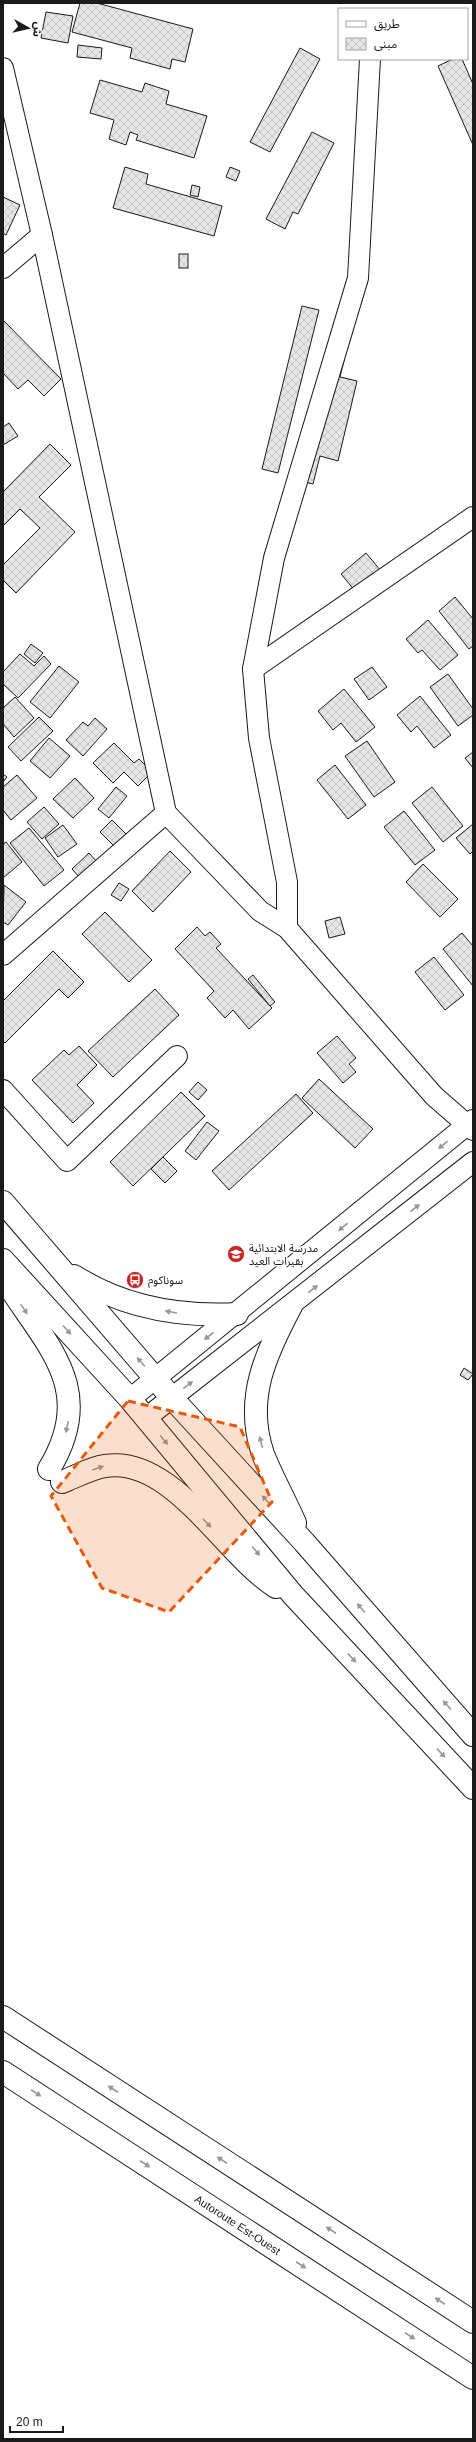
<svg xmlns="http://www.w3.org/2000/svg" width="476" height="2442" viewBox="0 0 476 2442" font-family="Helvetica,'Noto Sans Arabic',sans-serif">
<defs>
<pattern id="building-cross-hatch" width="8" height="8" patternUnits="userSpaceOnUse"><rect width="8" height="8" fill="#e6e6e6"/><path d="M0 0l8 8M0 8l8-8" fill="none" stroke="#c5c5c5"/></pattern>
</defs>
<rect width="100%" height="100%" fill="#fff"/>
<g fill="url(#building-cross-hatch)" stroke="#1a1a1a">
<polygon points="80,3 97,3 193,29 185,62 172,59 170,69 130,58 132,48 72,32"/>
<polygon points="46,12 73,16 68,43 41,38"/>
<polygon points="78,45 102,48 101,59 77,57"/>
<polygon points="300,48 320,59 270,152 250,142"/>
<polygon points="453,59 462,59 473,84 473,145 438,66"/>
<polygon points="100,80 142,92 145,83 169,91 166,104 207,116 194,158 136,140 138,135 130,132 126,145 109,139 114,120 90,113"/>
<polygon points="312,132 334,143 298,214 293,212 285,229 266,219"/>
<polygon points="125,167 148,174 146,184 222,206 214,236 113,208"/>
<polygon points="230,167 240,171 236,181 226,177"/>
<polygon points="192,185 200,187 198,197 190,195"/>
<polygon points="3,197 20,205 6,235 3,233"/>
<rect x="179" y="254" width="9" height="14"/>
<polygon points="302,306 319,310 278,473 262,469"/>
<polygon points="3,320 61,379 44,396 28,380 18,389 3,373"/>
<polygon points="334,323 352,328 340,377 357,381 338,461 320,456 313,484 296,480"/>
<polygon points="9,423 18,436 3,445 3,427"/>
<polygon points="50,444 71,465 39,497 75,532 16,593 3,580 3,565 40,528 20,509 3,526 3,492"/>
<polygon points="366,553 381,571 356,592 341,574"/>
<polygon points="455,597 473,619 473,646 469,649 439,611"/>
<polygon points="428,620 458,655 440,670 422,650 418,653 406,639"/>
<polygon points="31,644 43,653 35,663 24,654"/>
<polygon points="20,654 34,666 44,656 51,664 18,698 3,684 3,672"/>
<polygon points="59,666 79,682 50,718 30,702"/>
<polygon points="372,667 387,687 369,700 354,679"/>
<polygon points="448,674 473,709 473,715 458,726 430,687"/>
<polygon points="344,689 375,727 356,742 341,723 333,730 318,711"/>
<polygon points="420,696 451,735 434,748 417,726 411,732 397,715"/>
<polygon points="15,697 34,718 14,737 3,724 3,708"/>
<polygon points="39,717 53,731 21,761 8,747"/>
<polygon points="95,718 107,729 83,756 66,740 83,722 88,726"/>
<polygon points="49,738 70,756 50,778 30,761"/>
<polygon points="367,741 395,782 374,797 345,756"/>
<polygon points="114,743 134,763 139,759 152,772 138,786 124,772 113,783 93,763"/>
<polygon points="473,752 473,768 465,758"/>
<polygon points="335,765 366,805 348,819 317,780"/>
<polygon points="3,774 7,777 3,782"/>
<polygon points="17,775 37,798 11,820 3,810 3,787"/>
<polygon points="75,778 94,798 73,818 53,799"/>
<polygon points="116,787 127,796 109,818 98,809"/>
<polygon points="432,787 463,826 443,842 412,803"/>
<polygon points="44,807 59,824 42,839 27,822"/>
<polygon points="404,811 435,850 415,865 384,827"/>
<polygon points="112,820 132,840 120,852 100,832"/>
<polygon points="473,824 473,851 470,854 456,838"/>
<polygon points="63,825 77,844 58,857 45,838"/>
<polygon points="29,828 64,870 44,886 10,843"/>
<polygon points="6,842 22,862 3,878 3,844"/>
<polygon points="170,851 191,872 153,912 132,891"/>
<polygon points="89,853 98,863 81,879 72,869"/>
<polygon points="423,864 458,899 440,917 406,882"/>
<polygon points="119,883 129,889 121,901 111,895"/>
<polygon points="4,885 26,902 8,925 3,922"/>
<polygon points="105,912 152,960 129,982 82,934"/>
<polygon points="340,917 345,934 329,938 325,921"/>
<polygon points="197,927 205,936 210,932 221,944 216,948 272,1008 249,1029 233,1010 225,1018 207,998 214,991 175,949"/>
<polygon points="462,933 473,946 473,986 443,949"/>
<polygon points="53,951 84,982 68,998 59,989 5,1043 3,1041 3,1001"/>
<polygon points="434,957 464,995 445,1010 415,972"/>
<polygon points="253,975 275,1002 270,1006 248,979"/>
<polygon points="155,989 179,1015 113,1077 88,1051"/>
<polygon points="337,1036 356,1058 349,1064 356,1072 343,1083 317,1053"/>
<polygon points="79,1046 97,1065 77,1085 94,1103 73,1123 32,1080 64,1050 69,1055"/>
<polygon points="319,1079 373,1129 355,1148 302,1098"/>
<polygon points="198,1082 207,1090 198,1100 189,1092"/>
<polygon points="181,1092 205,1116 133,1186 110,1162"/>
<polygon points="296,1094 313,1113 229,1190 212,1171"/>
<polygon points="207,1122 219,1131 196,1160 185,1151"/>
<polygon points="163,1157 177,1171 165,1183 151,1169"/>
<polygon points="464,1368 473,1374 468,1380 460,1375"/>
</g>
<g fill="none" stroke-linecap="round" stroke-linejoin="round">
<defs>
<g id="minor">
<polyline points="3,68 42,235 166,813 260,911 287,928 434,1096 473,1130"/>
<polyline points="3,268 42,235"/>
<polyline points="253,669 473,517"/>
<polyline points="287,928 287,882 259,738 253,669 274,558 358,278 370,59"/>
<polyline points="3,955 166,813"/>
<polyline points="3,1090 67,1161 177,1056"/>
<polyline points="130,1399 473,1120"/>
<polyline points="146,1418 473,1162"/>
</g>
<g id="highway">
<polyline points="3,1202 172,1398 304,1542 473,1735"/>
<polyline points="3,1260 130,1399 293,1595 473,1788"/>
<path d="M74 1276C124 1308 180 1317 237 1314"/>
<path d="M3 1277C44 1344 99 1387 49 1469"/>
<path d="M291 1306C266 1353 244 1399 263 1454 272 1477 285 1500 295 1523"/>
<path d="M62 1482C75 1477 91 1468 105 1466 172 1455 224 1554 276 1587"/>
<polyline points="3,2017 473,2322"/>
<path id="s1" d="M3 2072 473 2378"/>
</g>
</defs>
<use href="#minor" stroke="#1a1a1a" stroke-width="22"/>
<use href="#highway" stroke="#1a1a1a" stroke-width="24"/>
<use href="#minor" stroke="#fff" stroke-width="20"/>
<use href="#highway" stroke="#fff" stroke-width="22"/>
</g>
<defs><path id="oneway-solid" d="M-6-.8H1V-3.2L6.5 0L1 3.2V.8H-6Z"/></defs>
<g fill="#989898">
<use href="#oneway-solid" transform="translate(443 1145) rotate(140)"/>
<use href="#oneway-solid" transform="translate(415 1208) rotate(-38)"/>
<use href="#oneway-solid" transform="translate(343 1227) rotate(140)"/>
<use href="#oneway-solid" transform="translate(313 1289) rotate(-38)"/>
<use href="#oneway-solid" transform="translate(24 1309) rotate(56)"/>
<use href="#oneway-solid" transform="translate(171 1312) rotate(-170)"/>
<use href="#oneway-solid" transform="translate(67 1330) rotate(48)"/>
<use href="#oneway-solid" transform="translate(209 1336) rotate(142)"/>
<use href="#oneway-solid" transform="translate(141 1362) rotate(-131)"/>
<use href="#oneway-solid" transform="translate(188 1385) rotate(-38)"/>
<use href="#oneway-solid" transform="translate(67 1427) rotate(102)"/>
<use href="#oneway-solid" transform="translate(164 1440) rotate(50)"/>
<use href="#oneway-solid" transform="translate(261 1442) rotate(-104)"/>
<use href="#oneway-solid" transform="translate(98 1468) rotate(-19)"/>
<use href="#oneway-solid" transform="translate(266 1500) rotate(-133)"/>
<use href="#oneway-solid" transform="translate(207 1523) rotate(46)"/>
<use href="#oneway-solid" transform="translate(256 1551) rotate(50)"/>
<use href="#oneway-solid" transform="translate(361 1608) rotate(-131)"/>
<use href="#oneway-solid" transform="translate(352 1658) rotate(47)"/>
<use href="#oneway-solid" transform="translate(447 1705) rotate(-132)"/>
<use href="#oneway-solid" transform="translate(441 1753) rotate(47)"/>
<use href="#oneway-solid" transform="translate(113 2089) rotate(-147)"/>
<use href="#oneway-solid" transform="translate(36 2093) rotate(33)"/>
<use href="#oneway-solid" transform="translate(222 2160) rotate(-147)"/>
<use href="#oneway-solid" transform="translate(145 2164) rotate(33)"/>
<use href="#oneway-solid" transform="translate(331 2230) rotate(-147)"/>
<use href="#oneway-solid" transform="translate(301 2265) rotate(33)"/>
<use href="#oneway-solid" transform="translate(440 2301) rotate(-147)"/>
<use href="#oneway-solid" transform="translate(410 2336) rotate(33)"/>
</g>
<path fill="#e8590c" fill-opacity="0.2" stroke="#e8590c" stroke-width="3" stroke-dasharray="8 5" stroke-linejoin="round" d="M128 1401 240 1427 272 1502 169 1612 102 1588 51 1496Z"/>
<defs>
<symbol id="school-disc" viewBox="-11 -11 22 22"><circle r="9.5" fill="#c62828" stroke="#fff"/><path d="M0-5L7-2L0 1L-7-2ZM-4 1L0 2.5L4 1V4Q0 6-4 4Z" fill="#fff"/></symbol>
<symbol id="bus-disc" viewBox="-11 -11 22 22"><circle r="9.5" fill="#c62828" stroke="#fff"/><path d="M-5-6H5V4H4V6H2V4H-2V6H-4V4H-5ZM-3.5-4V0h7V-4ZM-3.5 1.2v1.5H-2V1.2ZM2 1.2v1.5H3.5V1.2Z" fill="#fff"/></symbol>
</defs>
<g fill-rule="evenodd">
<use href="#school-disc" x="226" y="1244" width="20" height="20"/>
<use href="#bus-disc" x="125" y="1270" width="20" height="20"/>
</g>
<g text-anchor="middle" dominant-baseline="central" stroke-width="3" stroke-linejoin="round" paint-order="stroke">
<g font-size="11" fill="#1a1a1a" stroke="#fff" text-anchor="start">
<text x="249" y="1248">مدرسة الابتدائية<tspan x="249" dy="13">بقيرات العيد</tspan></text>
<text x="148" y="1280">سوناكوم</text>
</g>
<g font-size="11" fill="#1a1a1a" stroke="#fff">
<text stroke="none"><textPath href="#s1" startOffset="280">Autoroute Est-Ouest</textPath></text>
</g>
</g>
<rect width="476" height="2442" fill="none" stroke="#1a1a1a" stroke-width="8"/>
<rect x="338" y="8" width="130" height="52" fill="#ffffff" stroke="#a3a3a3"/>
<rect x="346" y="21" width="20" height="6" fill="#ffffff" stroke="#a3a3a3"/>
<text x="374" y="28" font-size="12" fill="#1a1a1a">طريق</text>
<rect x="346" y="38" width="20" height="12" fill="url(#building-cross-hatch)" stroke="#a3a3a3"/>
<text x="374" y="48" font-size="12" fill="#1a1a1a">مبنى</text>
<g transform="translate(28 28) rotate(98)" stroke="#ffffff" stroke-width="3" paint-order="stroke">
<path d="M0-3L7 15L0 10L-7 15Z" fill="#1a1a1a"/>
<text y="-6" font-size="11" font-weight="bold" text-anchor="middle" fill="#1a1a1a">ش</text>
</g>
<path d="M10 2426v6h53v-6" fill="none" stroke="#1a1a1a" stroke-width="2"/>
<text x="16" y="2426" font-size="12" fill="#1a1a1a" stroke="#ffffff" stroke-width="3" paint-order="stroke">20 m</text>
</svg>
